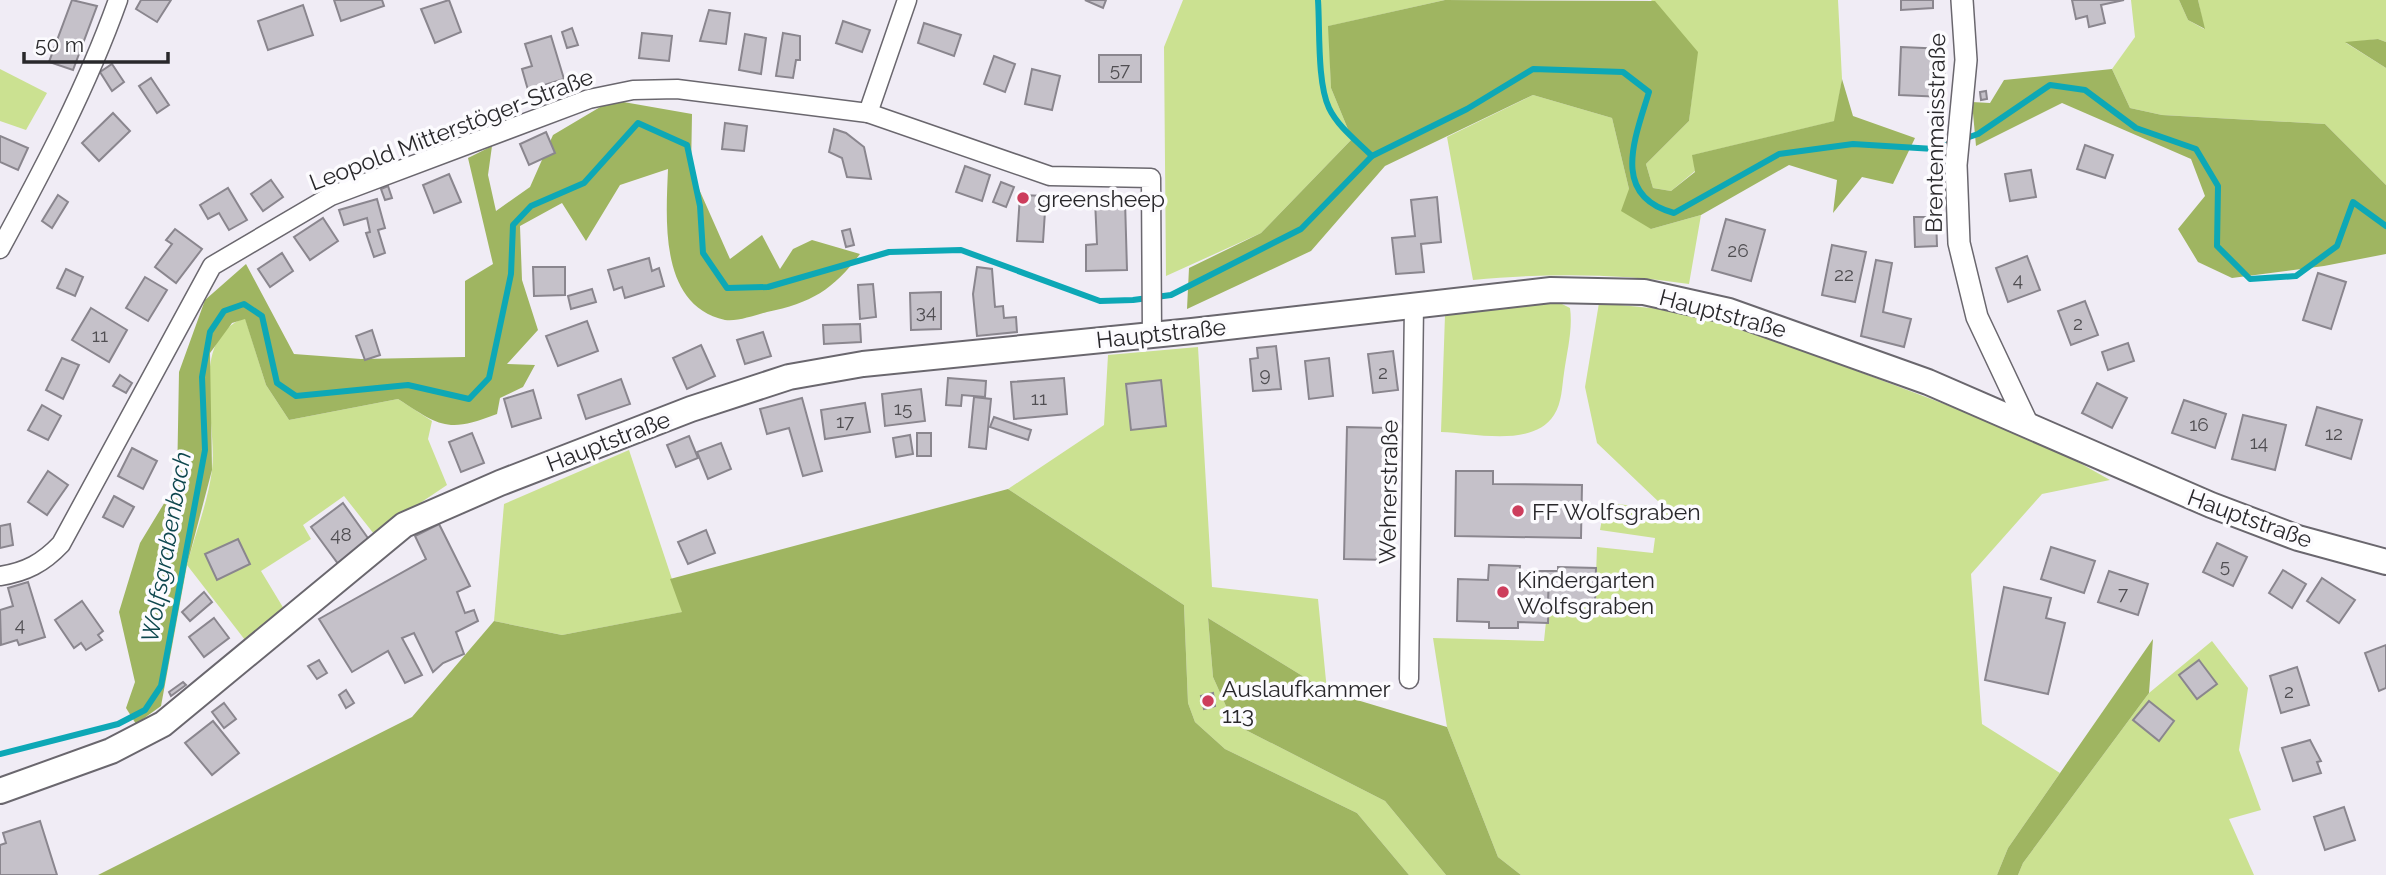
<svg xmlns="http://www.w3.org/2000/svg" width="2386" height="875" viewBox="0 0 2386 875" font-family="Raleway,sans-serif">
<rect width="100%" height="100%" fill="#f0ecf5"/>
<g fill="#cbe191">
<polygon points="1183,0 1445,0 1329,26 1331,88 1352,139 1261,233 1166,276 1164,47"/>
<polygon points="1651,0 1838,0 1842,79 1835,121 1693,155 1695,171 1671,191 1653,188 1646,164 1689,121 1697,53"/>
<polygon points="2131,0 2179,0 2188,20 2204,29 2198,0 2386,0 2386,42 2378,39 2346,43 2386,68 2386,185 2325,124 2162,115 2130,108 2112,69 2135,37"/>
<polygon points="0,69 47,93 26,130 0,121"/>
<path d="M1533 95 1612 118 1629 189 1651 229 1701 215 1689 284C1616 273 1547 273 1473 280L1447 137Z"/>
<path d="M1545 301 1558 302 1570 308C1573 329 1567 351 1564 373 1562 386 1562 403 1554 415 1533 448 1473 433 1441 432L1445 315Z"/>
<polygon points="1599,303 1682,311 1765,336 2039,440 2110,480 2042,494 1971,574 1982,724 2060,773 2008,848 1997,875 1521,875 1498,857 1447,727 1433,638 1544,641 1548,602 1595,603 1597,547 1653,553 1655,538 1600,530 1605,502 1659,510 1657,525 1661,504 1597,443 1585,387"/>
<path d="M245 318 266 385 289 420 398 399 432 421 428 439 447 485 374 534 344 496 303 525 311 539 261 571 284 609 245 640 187 565C195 534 208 502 212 470 218 423 187 338 245 318Z"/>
<polygon points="1198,347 1212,587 1318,599 1327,691 1208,618 1213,677 1234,724 1385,801 1446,875 1409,875 1357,813 1225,749 1195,722 1188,703 1184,605 1008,489 1104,425 1108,355"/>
<polygon points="629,450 683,612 562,635 494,621 504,504"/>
<polygon points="2212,641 2248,688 2239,750 2261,810 2229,819 2254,875 2018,875 2023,863 2149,693"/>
</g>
<g fill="#9fb561">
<polygon points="1445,0 1655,1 1698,52 1689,121 1646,164 1653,188 1671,191 1695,172 1692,155 1834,121 1842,79 1853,116 1915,138 1893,184 1862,177 1833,213 1837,180 1789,165 1701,215 1651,229 1621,211 1629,189 1612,118 1533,95 1385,166 1311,251 1187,309 1189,268 1261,233 1352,139 1331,88 1328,26"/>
<polygon points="2179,0 2198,0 2205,29 2188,20"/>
<polygon points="2378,39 2386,42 2386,68 2345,42"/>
<polygon points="2112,69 2130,108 2162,115 2325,124 2386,185 2386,254 2324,266 2232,278 2198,262 2178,229 2205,196 2191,159 2062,103 1976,146 1972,102 1990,103 2004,80"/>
<path d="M612 100 692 114 691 171 730 259 762 235 780 269 793 249 812 240 860 254C833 290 811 303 767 312 755 315 737 322 725 320 659 305 666 221 668 169L620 185 586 241 562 203 520 226 522 280 538 330 507 364 535 365 523 387 500 398 497 414C448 433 441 427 398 399L289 420 266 385 245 319 232 323 210 353 212 470 187 565 161 706 136 724 126 708 135 682 119 612 140 543 177 482 179 372 205 300 246 264 294 354 361 359 465 357V281L493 264 468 158 492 146 488 175 496 211 530 187 553 135Z"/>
<polygon points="1008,489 1184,605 1188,703 1195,722 1225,749 1357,813 1409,875 98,875 412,717 494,621 562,635 682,612 670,579"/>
<polygon points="1208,618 1327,691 1447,727 1498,857 1521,875 1446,875 1385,801 1234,724 1213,677"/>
<polygon points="2153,639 2149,693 2023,863 2018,875 1997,875 2008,848"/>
</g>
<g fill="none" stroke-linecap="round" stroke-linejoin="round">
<g stroke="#0da8b6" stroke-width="6">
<path d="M1318 0C1320 29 1317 82 1329 108 1338 127 1358 142 1372 156"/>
<path d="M0 754 118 724 145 710 161 686 205 450 202 377 210 332 224 311 244 304 262 316 277 383 296 396 408 385 469 399 489 378 511 274 513 225 531 206 584 183 638 123 687 145 700 206 703 253 727 288 768 287 889 252 961 250 1100 301 1133 300 1171 295 1301 229 1372 156 1467 109 1533 69 1623 72 1649 92C1635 138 1610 196 1674 213L1779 154 1853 144 1934 149 1978 134 2050 85 2085 90 2136 128 2196 149 2218 186 2217 246 2250 279 2296 276 2337 246 2353 202 2386 226"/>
</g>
</g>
<g fill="#c5c1c9" stroke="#8a868e" stroke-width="2">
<polygon points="72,0 97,6 73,70 49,62"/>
<polygon points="141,0 171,0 157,22 136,9"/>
<polygon points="334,0 382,0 384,6 341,21"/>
<polygon points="449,0 461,32 435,43 421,9"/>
<polygon points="1085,0 1106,0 1103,8"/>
<polygon points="1901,0 1933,0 1933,8 1901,10"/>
<polygon points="2072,0 2124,0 2101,5 2105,23 2089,27 2087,16 2076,19"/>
<polygon points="303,5 313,35 268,50 258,21"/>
<polygon points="709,10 730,13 726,44 700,41"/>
<polygon points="843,21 870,30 862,52 836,43"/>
<polygon points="924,23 961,35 954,56 918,43"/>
<polygon points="572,28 578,45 567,48 562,32"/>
<polygon points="642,33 672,36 669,61 639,58"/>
<polygon points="783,33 800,36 800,60 796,60 793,78 776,76"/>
<polygon points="745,34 766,38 761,74 739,70"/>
<polygon points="551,36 564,79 528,90 522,69 532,66 525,44"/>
<polygon points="1901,47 1946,49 1944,97 1899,95"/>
<rect x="1099" y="55" width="42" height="27"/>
<polygon points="994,56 1015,64 1005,92 984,84"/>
<polygon points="112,64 124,82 112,91 100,72"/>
<polygon points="1032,69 1060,76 1052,110 1025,104"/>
<polygon points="151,78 169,105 157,113 139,86"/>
<polygon points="1986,91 1987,99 1981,100 1980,92"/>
<polygon points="113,113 130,131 99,161 82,143"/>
<polygon points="725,123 747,126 744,151 722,149"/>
<polygon points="834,129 846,133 864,147 871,179 847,177 842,158 829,152"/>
<polygon points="546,132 555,153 529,165 520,144"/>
<polygon points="0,136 28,148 18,170 0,162"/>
<polygon points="2085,145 2113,155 2105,178 2077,169"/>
<polygon points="965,166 990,175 982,201 956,192"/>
<polygon points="2031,170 2036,197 2010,201 2005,174"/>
<polygon points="449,174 461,202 434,213 423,185"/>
<polygon points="271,180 283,197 263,211 251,194"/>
<polygon points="1001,182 1014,187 1006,207 993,202"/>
<polygon points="388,186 392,198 385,200 381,189"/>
<polygon points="228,188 247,220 229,230 219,213 208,219 200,205"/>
<polygon points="58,195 68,202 52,228 42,221"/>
<polygon points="1020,195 1046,196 1043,242 1017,241"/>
<polygon points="1437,197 1441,242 1421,244 1424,272 1396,274 1392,238 1415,236 1411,200"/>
<polygon points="377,199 385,228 378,230 385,253 374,257 366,233 370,232 367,218 344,225 339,210"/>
<polygon points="1095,200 1125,200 1127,270 1086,271 1086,245 1097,244"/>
<polygon points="1914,217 1936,217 1937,246 1915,247"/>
<polygon points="323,218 338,241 310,260 294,237"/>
<polygon points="1726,219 1765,230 1751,281 1712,270"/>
<polygon points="175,229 202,249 176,283 155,267 172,244 166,240"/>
<polygon points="850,229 854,245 846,247 842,231"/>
<polygon points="1832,245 1866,252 1855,302 1822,295"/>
<polygon points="282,253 293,271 270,287 258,269"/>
<polygon points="2027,256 2040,290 2008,302 1996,268"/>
<polygon points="649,258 652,271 659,268 664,286 625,298 622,287 614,290 608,270"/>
<polygon points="1876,260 1892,263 1883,312 1911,319 1904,347 1861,336"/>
<polygon points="533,267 565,267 565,295 534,296"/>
<polygon points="977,267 992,269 995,307 1003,306 1004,318 1016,317 1017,332 977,336 973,294"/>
<polygon points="66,269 83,277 75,296 57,288"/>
<polygon points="2318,273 2346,282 2331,329 2303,320"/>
<polygon points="145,277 167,290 148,321 126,308"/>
<polygon points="873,284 876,317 860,319 858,285"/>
<polygon points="592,289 596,302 571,309 568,296"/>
<polygon points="941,292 941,329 911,330 910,293"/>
<polygon points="2085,301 2098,335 2071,345 2058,311"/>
<polygon points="91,308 127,330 109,362 72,340"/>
<polygon points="587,321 598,351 558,366 546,336"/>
<polygon points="860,324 861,342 824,344 823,325"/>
<polygon points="372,330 380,355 365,360 356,336"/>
<polygon points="763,332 771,356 745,364 737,340"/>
<polygon points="2128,343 2134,361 2108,370 2102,352"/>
<polygon points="701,345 715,376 687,389 673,358"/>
<polygon points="1276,346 1281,389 1253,391 1250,359 1258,358 1257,348"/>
<polygon points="1393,351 1398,390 1373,393 1368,354"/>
<polygon points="62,358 79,365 63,399 46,390"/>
<polygon points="1329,358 1333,396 1309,399 1305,361"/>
<polygon points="120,375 132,383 126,393 113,386"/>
<polygon points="948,378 986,381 985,397 962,395 961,406 946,405"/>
<polygon points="1064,378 1067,414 1014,419 1011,382"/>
<polygon points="621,379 630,404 586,419 578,395"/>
<polygon points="1161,380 1166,426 1131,430 1126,384"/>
<polygon points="2097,383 2127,398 2112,428 2082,413"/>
<polygon points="921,389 925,421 885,426 882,394"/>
<polygon points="533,390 541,418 512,427 504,399"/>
<polygon points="974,397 991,399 986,449 969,447"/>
<polygon points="802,398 822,471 803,476 789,428 767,434 760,409"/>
<polygon points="2184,400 2226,414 2215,448 2172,433"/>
<polygon points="865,403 870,432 825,439 821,410"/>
<polygon points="42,405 61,416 48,440 28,430"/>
<polygon points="2317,407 2362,420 2351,459 2306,445"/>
<polygon points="2243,415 2286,425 2275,470 2232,459"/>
<polygon points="994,417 1031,430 1028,440 990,427"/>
<polygon points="1347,427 1390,428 1388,560 1344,559"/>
<polygon points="472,433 484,463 461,472 449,442"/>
<rect x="917" y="433" width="14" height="23"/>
<polygon points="910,435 913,454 896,457 893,438"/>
<polygon points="689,436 698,458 676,467 667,445"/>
<polygon points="721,443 731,469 708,479 697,452"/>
<polygon points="132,448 157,461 143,489 118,476"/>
<polygon points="48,471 68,485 47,515 28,502"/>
<polygon points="1456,471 1493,471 1493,484 1582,485 1581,538 1455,536"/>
<polygon points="114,496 134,507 123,527 103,517"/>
<polygon points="343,503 370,541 339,565 311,527"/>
<polygon points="10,524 13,545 0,548 0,526"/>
<polygon points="439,524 470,586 457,592 465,613 474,610 478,621 456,632 464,654 443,663 433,672 414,633 402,638 422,675 405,683 388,651 352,672 319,619 426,559 415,536"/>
<polygon points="706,530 715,553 688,564 678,542"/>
<polygon points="238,539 250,564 217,580 205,554"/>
<polygon points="2217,543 2247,557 2233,586 2203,572"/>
<polygon points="2051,547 2095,561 2084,593 2041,579"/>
<polygon points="1489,565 1520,566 1519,581 1549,581 1548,623 1518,622 1518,628 1489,628 1489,622 1457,621 1458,579 1488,580"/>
<polygon points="1558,567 1596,568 1595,603 1548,602 1549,581 1526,581 1527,571 1558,571"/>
<polygon points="2283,570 2306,584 2292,608 2269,593"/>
<polygon points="2109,571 2148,584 2138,615 2098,602"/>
<polygon points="2322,578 2355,600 2339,623 2307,601"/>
<polygon points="28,582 45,637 19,645 17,640 1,645 0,610 13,606 8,588"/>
<polygon points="2004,587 2051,598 2046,618 2065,623 2048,694 1985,680"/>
<polygon points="204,592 212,602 190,621 182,612"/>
<polygon points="82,601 103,631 98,635 102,640 86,650 81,643 74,648 55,620"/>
<polygon points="214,618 229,638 204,657 189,637"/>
<polygon points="2386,645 2386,688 2379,691 2365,653"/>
<polygon points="319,660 327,673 317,679 308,666"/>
<polygon points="2199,660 2217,684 2197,699 2179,675"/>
<polygon points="2297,667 2309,705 2281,713 2270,676"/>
<polygon points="183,682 186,685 171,696 169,692"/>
<polygon points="346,690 354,703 346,708 339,695"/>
<polygon points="1213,693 1215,706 1204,709 1201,696"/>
<polygon points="2149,701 2174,721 2159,741 2133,720"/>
<polygon points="224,703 236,719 224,728 212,712"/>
<polygon points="213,721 239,753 212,775 185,743"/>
<polygon points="2310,740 2321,761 2317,762 2321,773 2293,781 2282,748"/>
<polygon points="2344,807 2355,840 2325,850 2314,817"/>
<polygon points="40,821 57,875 0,875 0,845 6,843 3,833"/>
</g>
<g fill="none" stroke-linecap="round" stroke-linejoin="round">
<defs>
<g id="minor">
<polyline points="868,113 907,0"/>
<path d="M0 249C44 168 87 87 118 0"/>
<path d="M0 576C26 572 43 563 61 544L212 266 331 196 589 99 633 90 677 89 868 113 1050 176 1151 178 1152 335"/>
<polyline points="1409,679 1414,305"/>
</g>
<polyline id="tertiary" points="1962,0 1966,60 1956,165 1959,243 1977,317 2027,423"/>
<polyline id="secondary" points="0,791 111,751 163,724 404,525 500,483 691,409 789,377 863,364 1192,331 1551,290 1644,292 1729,311 1928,382 2211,505 2298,538 2386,562"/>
</defs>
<use href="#minor" stroke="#6a676e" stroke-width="21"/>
<use href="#tertiary" stroke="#6a676e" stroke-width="24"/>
<use href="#secondary" stroke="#6a676e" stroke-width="28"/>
<use href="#minor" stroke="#fff" stroke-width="18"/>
<use href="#tertiary" stroke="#fff" stroke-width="21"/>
<use href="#secondary" stroke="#fff" stroke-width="24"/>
</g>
<g fill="#cd3d5c" stroke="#fcfbfe" stroke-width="2.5">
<circle cx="1023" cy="198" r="7"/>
<circle cx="1518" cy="511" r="7"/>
<circle cx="1503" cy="592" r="7"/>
<circle cx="1208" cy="701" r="7"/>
</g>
<g text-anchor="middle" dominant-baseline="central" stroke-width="7" stroke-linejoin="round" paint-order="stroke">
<g font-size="19" fill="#504e52">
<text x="1120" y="69">57</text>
<text x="1738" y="250">26</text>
<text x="1844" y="274">22</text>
<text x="2018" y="279">4</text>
<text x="926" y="311">34</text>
<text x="2078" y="323">2</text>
<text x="100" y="335">11</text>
<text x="1383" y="372">2</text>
<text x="1265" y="374">9</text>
<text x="1039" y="398">11</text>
<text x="903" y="408">15</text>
<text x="845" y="421">17</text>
<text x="2199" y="424">16</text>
<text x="2334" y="433">12</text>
<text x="2259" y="442">14</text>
<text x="341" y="534">48</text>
<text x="2225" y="565">5</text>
<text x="2123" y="593">7</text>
<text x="20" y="624">4</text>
<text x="2289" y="691">2</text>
</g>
<g font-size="23" fill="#29282b" stroke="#fcfbfe">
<text transform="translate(451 129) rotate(-21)">Leopold Mitterstöger-Straße</text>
<text transform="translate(1935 133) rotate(-89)">Brentenmaisstraße</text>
<text transform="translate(1723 313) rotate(15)">Hauptstraße</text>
<text transform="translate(1161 333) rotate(-6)">Hauptstraße</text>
<text transform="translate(608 441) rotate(-21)">Hauptstraße</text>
<text transform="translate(1388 492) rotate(-89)">Wehrerstraße</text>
<text transform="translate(2250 518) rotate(20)">Hauptstraße</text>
</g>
<g font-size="23" fill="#29282b" stroke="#fcfbfe" text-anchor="start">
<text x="1037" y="198">greensheep</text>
<text x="1532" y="511">FF Wolfsgraben</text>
<text x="1517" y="579">Kindergarten<tspan x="1517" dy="26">Wolfsgraben</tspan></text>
<text x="1222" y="688">Auslaufkammer<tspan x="1222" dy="26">113</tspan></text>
</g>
<g font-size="24" font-style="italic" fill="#0e474e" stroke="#fcfbfe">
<text transform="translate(166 547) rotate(-80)">Wolfsgrabenbach</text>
</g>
</g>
<path d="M24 52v10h144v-10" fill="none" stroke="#29282b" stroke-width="3.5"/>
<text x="35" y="52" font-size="21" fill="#29282b" stroke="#fcfbfe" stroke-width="5" paint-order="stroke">50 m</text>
</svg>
